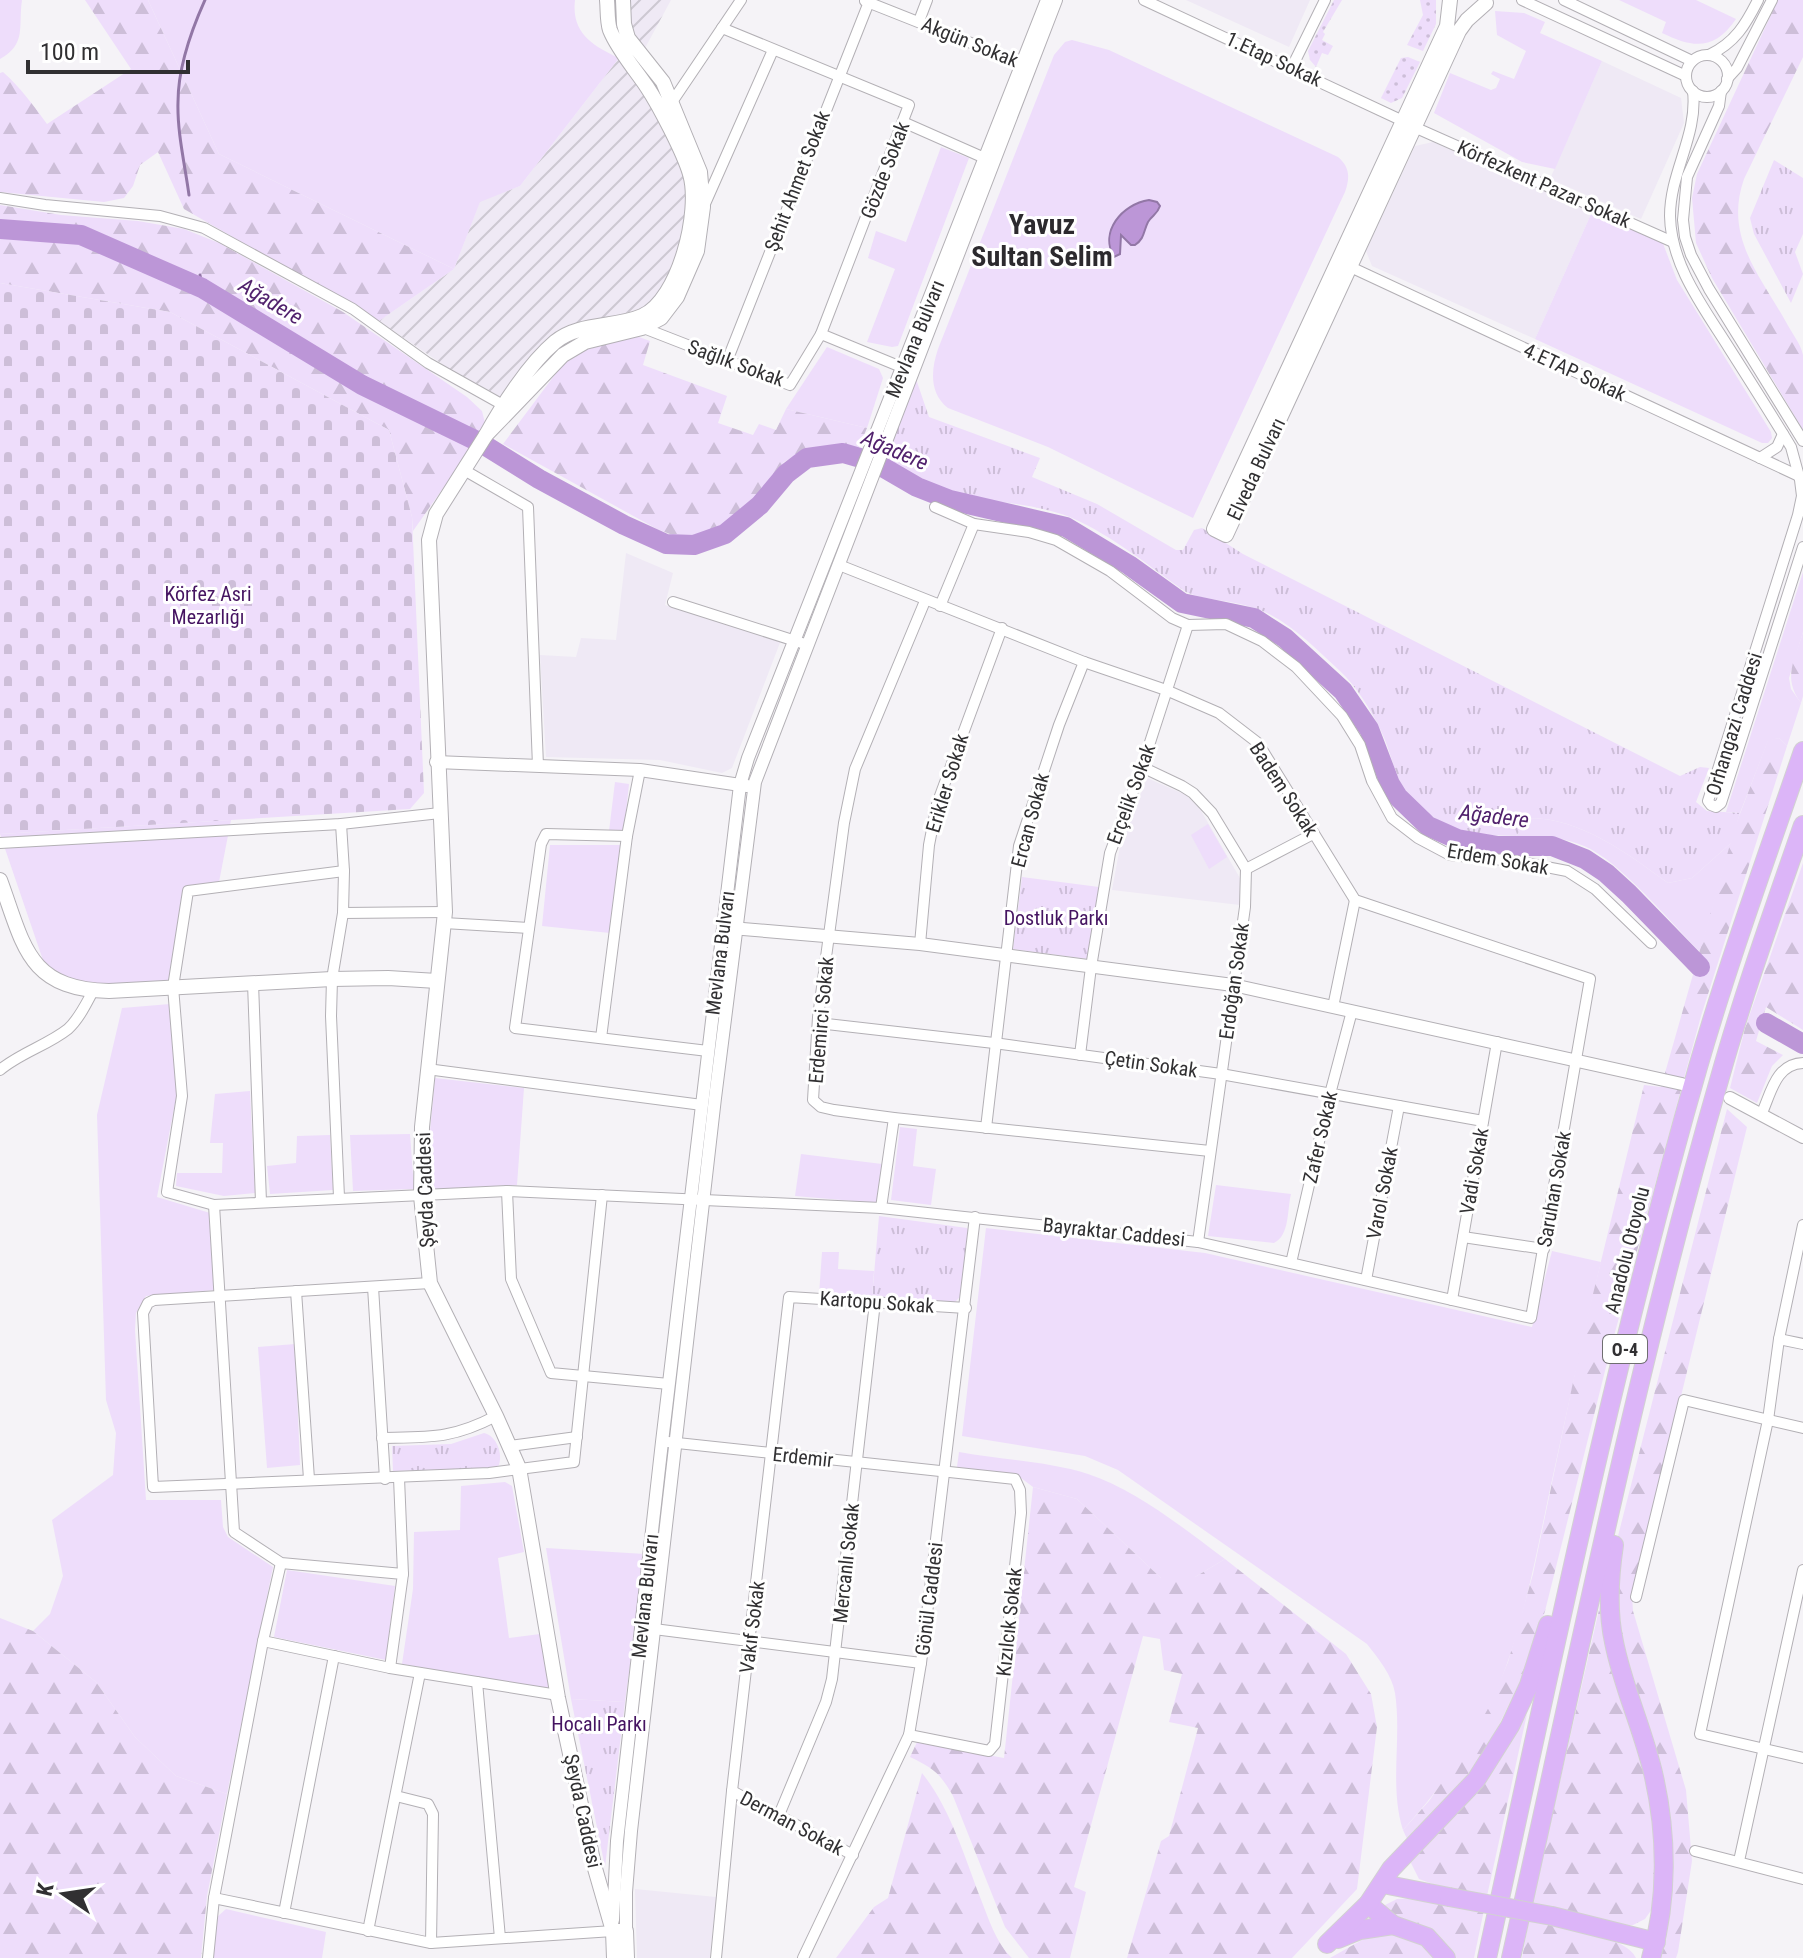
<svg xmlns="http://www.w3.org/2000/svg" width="1803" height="1958" viewBox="0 0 1803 1958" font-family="'Roboto Condensed',sans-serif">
<defs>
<pattern id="industrial-furrows" width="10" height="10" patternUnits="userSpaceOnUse" patternTransform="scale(2)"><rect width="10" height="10" fill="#efe9f5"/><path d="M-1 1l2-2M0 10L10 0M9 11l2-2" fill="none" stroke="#cdc8d2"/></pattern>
<pattern id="forest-firs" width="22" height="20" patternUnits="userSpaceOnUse" patternTransform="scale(2)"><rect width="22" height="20" fill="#eeddfb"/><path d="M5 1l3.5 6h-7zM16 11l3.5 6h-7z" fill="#cdbed8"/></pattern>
<pattern id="cemetery-stones" width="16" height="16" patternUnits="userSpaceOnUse" patternTransform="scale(2)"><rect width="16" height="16" fill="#eeddfb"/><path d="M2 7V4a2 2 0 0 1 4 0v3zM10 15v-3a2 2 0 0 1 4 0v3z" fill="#cdbed8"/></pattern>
<pattern id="park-tufts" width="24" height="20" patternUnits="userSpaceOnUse" patternTransform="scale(2)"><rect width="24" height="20" fill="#eeddfb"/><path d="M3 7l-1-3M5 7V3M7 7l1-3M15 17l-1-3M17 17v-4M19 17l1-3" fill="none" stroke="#cdbed8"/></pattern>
<pattern id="garden-dots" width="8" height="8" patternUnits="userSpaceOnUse" patternTransform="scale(2)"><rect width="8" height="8" fill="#eeddfb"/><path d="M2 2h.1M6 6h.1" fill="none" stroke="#cdbed8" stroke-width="1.8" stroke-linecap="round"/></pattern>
</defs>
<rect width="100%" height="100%" fill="#f5f3f7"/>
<g fill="#efe9f5">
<polygon points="1186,0 1310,0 1289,47"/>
<polygon points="1602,61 1681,98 1684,123 1641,219 1550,179"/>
<polygon points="1433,142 1592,212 1535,339 1372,266 1366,251 1415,146"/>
<polygon points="626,553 673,573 665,605 781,640 732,768 722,773 660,760 546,757 540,655 576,657 581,638 616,640"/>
<polygon points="1147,778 1186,795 1200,809 1241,880 1240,905 1112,890 1120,847"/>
<polygon points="635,1889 716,1897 710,1958 637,1958"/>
</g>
<g fill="url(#industrial-furrows)">
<polygon points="629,0 671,0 644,50 632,31"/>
<polygon points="619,58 647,98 685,176 686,199 681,246 663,292 652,305 607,319 583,322 501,397 445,366 379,321 454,269 480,201 520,186"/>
</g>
<g fill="#eeddfb">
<path d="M0 0H22C18 27 27 44 0 59Z"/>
<path d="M148 0H575C571 33 593 46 619 58L520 186 480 202 454 269 219 154Z"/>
<path d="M1619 0H1696L1736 19C1714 51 1693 48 1662 33L1666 22Z"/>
<polygon points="1495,11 1524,13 1545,22 1540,33 1602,61 1555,169 1522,162 1434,113 1450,73 1491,90 1496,88 1500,79 1491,74 1493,71 1514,79 1526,51 1497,35"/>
<path d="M1072 40 1109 50 1338 157C1350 167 1350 178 1345 192L1193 518 1048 447 948 408C929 393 931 370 938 349L1054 55 1065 42Z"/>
<polygon points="941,147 969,158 898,346 892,347 867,342 895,269 868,258 876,231 906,242"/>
<polygon points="1592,212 1662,241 1677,280 1771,432 1772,438 1768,443 1762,443 1535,339"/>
<polygon points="827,347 879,369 883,378 867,428 786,409"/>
<polygon points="1803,572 1803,632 1789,678 1791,689 1801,703 1787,746 1779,738 1768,741 1740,813 1726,812"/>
<polygon points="615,782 629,784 624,831 609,831"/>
<path d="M1529 818C1581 818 1628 854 1668 883L1692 878 1731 843 1700 952C1671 923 1620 861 1584 846 1562 837 1540 836 1516 836Z"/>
<polygon points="231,820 219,882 187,887 170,980 86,988 45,966 0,834"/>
<polygon points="1208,824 1227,857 1209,869 1191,835"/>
<polygon points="550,845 622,845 610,933 542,926"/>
<polygon points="170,1004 177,1093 157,1197 210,1213 216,1290 146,1296 136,1313 135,1330 146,1500 221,1500 223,1527 228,1537 273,1567 227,1794 176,1776 135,1737 96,1682 33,1631 50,1614 63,1576 52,1520 113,1475 116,1433 106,1400 97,1115 122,1008"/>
<polygon points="435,1078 524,1088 517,1185 434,1189 430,1131"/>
<polygon points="250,1091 255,1193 224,1196 176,1186 177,1173 222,1173 223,1143 210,1143 215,1094"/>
<polygon points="900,1127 917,1129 913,1166 936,1169 931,1205 891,1200"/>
<polygon points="410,1134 414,1189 353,1191 350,1135"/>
<polygon points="330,1135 333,1190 270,1194 267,1166 296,1163 297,1136"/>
<polygon points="801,1154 882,1164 877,1203 795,1196"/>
<path d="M1216 1185 1291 1194C1287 1210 1290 1235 1274 1243L1208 1236Z"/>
<path d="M986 1228 1205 1253 1532 1327 1552 1251 1601 1262C1582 1339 1566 1417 1549 1494 1534 1565 1521 1639 1490 1706 1469 1751 1436 1793 1403 1830 1389 1786 1402 1738 1395 1693 1392 1675 1378 1658 1367 1644L1118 1470 1085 1456 962 1436Z"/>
<polygon points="822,1252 839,1252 838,1269 874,1271 872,1298 819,1295"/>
<polygon points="295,1344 300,1465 267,1468 258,1347"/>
<path d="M959 1452C1002 1460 1047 1461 1088 1474 1138 1491 1183 1528 1225 1559L1195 1577 1161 1578 1077 1499 1033 1487 1017 1475 957 1467Z"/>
<polygon points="505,1482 512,1486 524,1552 498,1558 509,1638 540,1634 550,1689 402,1664 413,1589 414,1532 460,1530 461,1486"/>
<polygon points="546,1548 645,1554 625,1702 571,1699"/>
<polygon points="287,1570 395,1586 386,1660 274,1637"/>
<polygon points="226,1909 326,1932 322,1958 213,1958 216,1918"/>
</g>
<g fill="url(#forest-firs)">
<path d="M85 0H148L219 154 454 269 379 321 184 209 158 152 140 165 133 186 124 198 104 202 0 192V73L3 72C21 88 33 105 47 124L131 69Z"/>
<path d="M1778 0H1803V57L1744 179C1724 236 1759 274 1786 322 1791 332 1801 344 1803 355 1803 378 1803 407 1803 430L1712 278 1696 243 1692 198 1697 174Z"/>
<polygon points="0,205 61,215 138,221 184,229 219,243 343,312 467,397 482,411 486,427 413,531 412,517 389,430 170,312 0,283"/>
<polygon points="631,334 650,341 643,365 727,396 718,423 753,435 759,424 776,430 786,409 867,428 858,449 808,448 784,462 766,486 729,522 703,535 680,538 657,529 503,444 569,356 584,347"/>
<path d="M1803 632V696L1801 703C1782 677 1795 660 1803 632Z"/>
<polygon points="1779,738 1787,746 1701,1016 1611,1347 1545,1611 1527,1667 1499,1725 1476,1764 1449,1798 1408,1841 1403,1830 1429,1801 1463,1752 1489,1707 1508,1662 1533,1574 1582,1339 1644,1085 1661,1087 1735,827 1768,740"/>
<polygon points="1803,863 1803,1030 1766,1007 1756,1041 1783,1055 1772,1066 1757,1103 1730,1088 1745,1028"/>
<polygon points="1727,1109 1747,1127 1632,1596 1633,1611 1686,1790 1692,1861 1678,1952 1676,1958 1656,1958 1670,1860 1621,1648 1614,1582 1618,1536"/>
<path d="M1033 1487 1077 1499 1161 1578 1176 1566 1195 1577 1225 1559 1346 1654 1371 1694 1377 1727 1357 1889 1292 1958H1127L1161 1841 1169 1836 1198 1728 1169 1722 1182 1674 1164 1670 1160 1639 1143 1636 1074 1887 1086 1892 1070 1958H1029L1005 1927 953 1796C940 1773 933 1768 910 1757L917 1742 1004 1758Z"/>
<polygon points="1601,1601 1646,1772 1655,1820 1656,1895 1652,1909 1645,1919 1633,1925 1620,1925 1532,1904"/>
<polygon points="0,1618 33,1631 96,1682 135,1737 176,1776 227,1794 207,1896 201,1958 0,1958"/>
<path d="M1527 1714 1487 1896 1444 1888 1419 1879 1411 1863 1413 1853C1456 1809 1496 1767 1527 1714Z"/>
<path d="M922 1773C950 1808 964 1855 980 1897 988 1917 996 1943 1012 1958H836L874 1907 888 1898Z"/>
<polygon points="1417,1898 1484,1910 1474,1958 1456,1958 1449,1948 1401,1922 1383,1906 1397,1899"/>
<path d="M1529 1920C1553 1926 1627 1935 1636 1958H1522Z"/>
<path d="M1386 1933C1404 1935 1425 1941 1435 1958H1330L1369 1936Z"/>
</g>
<polygon fill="url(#cemetery-stones)" points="0,283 170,312 389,430 412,517 424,793 410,809 0,834"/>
<g fill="url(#park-tufts)">
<polygon points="1774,160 1803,178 1803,234 1795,252 1803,274 1791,303 1754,234 1750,218"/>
<path d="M916 379 929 417 1040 458 1032 477 1097 504 1176 550H1183L1194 530 1202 528 1243 554 1680 776 1700 767 1709 768 1696 802 1707 811 1740 813 1731 843 1692 878 1668 883C1628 854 1581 818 1529 818L1516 836C1497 835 1474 837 1456 829 1441 823 1421 810 1411 798 1394 779 1392 753 1381 731 1371 710 1357 687 1340 671 1315 648 1285 616 1251 607 1230 600 1207 601 1186 592 1150 567 1113 536 1072 518 1031 501 986 504 945 491 924 483 905 469 886 458Z"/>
<polygon points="1022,877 1099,887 1088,959 1013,949"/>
<polygon points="879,1216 967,1228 969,1231 963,1294 954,1303 872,1298"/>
<path d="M484 1433C497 1436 503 1454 499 1465L491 1469 393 1471 392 1446 451 1444Z"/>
<polygon points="571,1699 625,1702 605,1867"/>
</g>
<g fill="url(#garden-dots)">
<polygon points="1334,0 1342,0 1323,32 1325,34 1322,40 1333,46 1328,55 1322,53 1316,67 1310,60 1308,51"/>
<polygon points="1420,0 1436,0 1436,24 1423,51 1407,45 1423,15"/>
<polygon points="1408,57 1420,62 1402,98 1391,103 1381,98 1401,58"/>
</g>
<path fill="#bc96d7" stroke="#9277a6" stroke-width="2" d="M1149 200 1157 202 1160 206C1157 215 1152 215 1148 222 1143 232 1145 238 1135 245H1131L1121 235 1120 254 1114 257C1099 232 1122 204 1149 200Z"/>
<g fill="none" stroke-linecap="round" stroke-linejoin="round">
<g stroke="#9277a6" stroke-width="3">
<path d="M189 195C185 165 177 132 178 102 178 68 191 31 205 0"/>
<polyline points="200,275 202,288"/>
</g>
<g stroke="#bc96d7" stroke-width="20">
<polyline points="0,229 81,235 202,288 362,385 481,443 539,479 624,525 666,544 694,545 725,534 760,505 786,474 807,458 843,453 874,462 917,487 950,500 1066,527 1129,565 1182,603 1254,618 1285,638 1343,691 1369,729 1390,784 1398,797 1428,826 1457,839 1498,846 1552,846 1585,859 1606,873 1629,894 1700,967"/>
<polyline points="1766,1023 1803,1044"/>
</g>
<defs>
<g id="minor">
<polyline points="1144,0 1403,121"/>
<polyline points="1522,0 1686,76"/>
<polyline points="1564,0 1692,61"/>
<polyline points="865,1 1029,66"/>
<polyline points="919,21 927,0"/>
<polyline points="722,28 909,105 821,334"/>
<path d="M1709 55C1735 43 1746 24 1758 0"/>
<circle cx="1707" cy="76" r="21"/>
<polyline points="1292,67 1325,0"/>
<polyline points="1727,79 1737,68 1772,0"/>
<path d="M1693 91C1698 135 1670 172 1670 216 1671 266 1704 308 1729 348 1750 381 1771 414 1791 447L1800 480 1802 496 1798 515 1708 801 1711 805 1716 807 1721 803 1803 547"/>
<polyline points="1721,91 1719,106 1687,177 1683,220 1685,237 1691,255 1709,289 1803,441"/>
<polyline points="670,105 741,0"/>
<polyline points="903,122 989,160"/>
<polyline points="1414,127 1673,242"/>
<polyline points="0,198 45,205 160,216 204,228 353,309 428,363 503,405 508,404"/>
<polyline points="704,206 773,50"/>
<polyline points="1344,264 1801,477"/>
<polyline points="641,327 790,385 821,334 906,369"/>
<polyline points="727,361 869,2"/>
<polyline points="1760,458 1777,447 1783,434"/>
<polyline points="464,470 528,507 538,766"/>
<polyline points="935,507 974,524 1029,532 1056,540 1110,571 1172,618 1188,625 1226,624 1262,641 1296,667 1342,716 1360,745 1372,781 1392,818 1418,838 1450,855 1515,861 1567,871 1595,889 1651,943"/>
<polyline points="925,601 855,769 844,823 818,1017 813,1100 821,1107 834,1110 894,1118 1210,1151"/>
<polyline points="673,602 808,645"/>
<polyline points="940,606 974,524"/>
<polyline points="1142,767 1182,786 1193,793 1212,813 1246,869 1245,907 1198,1242"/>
<polyline points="627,836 546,834 541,844 515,1028 708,1051"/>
<polyline points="0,843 341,824 440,813"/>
<polyline points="1246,869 1313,834"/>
<polyline points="344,871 188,891 173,987 182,1096 167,1192 214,1205 507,1191 881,1208 1198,1242 1531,1318 1590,979 1355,900 1258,743 1219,713 1166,690 1084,662 839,565"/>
<polyline points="343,913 445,912"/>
<polyline points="444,923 529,928"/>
<polyline points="920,944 929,845 937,804 1002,628"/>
<polyline points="253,983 261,1202"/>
<polyline points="1333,1007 1355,900"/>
<polyline points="818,1023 994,1043 1221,1074 1483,1121"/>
<polyline points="601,1038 627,836 640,770"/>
<polyline points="1080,1055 1091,967 1110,853 1142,767 1188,625"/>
<polyline points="427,1069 702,1105"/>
<path d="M0 1070C20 1053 48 1045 68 1029 79 1019 86 1004 93 991"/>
<path d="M1761 1115C1771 1094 1775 1064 1803 1063"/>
<polyline points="986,1128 1019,846 1059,725 1084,662"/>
<polyline points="507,1191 511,1279 551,1373 669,1384"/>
<polyline points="339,1197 331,1016 332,979 343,913 344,871 341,824"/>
<polyline points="214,1205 234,1532 281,1563 403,1574 399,1478"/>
<polyline points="881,1208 894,1118"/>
<polyline points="1803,1225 1779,1339 1768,1420 1700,1734 1803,1758"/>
<polyline points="1463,1237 1544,1249"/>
<polyline points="1291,1263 1330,1094 1352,1011"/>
<polyline points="1366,1280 1399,1106"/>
<polyline points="430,1283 154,1300 148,1303 143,1313 153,1487 489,1473 574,1462 602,1195"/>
<polyline points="373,1287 385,1479"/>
<polyline points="296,1291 309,1479"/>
<polyline points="1452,1300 1497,1042"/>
<polyline points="1779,1339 1803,1344"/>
<path d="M382 1438C430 1437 452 1439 496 1416"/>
<polyline points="668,1442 1015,1479 1020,1490 1021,1513 995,1744 989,1751 909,1735"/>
<polyline points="510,1446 577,1437"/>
<polyline points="1636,1597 1684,1400 1803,1428"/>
<polyline points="654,1629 921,1663"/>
<polyline points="263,1641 390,1668 558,1695"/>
<polyline points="390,1668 403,1574"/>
<polyline points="477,1682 500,1938"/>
<polyline points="732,1791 853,1855"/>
<polyline points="396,1796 428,1804 433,1814 431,1943"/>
<polyline points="779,1815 826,1702 832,1679 875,1302"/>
<polyline points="1695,1851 1803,1879"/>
<polyline points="1739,1861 1803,1570"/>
<polyline points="214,1898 431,1943 613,1931"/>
<polyline points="284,1913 334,1656"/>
<polyline points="368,1931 420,1673"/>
<polyline points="208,1958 214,1898 263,1641 281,1563"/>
<polyline points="716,1958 732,1791 789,1297 966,1308"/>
<polyline points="803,1958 909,1735 921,1663 975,1217"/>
</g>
<g id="tertiary">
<polyline points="436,762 640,770 747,786"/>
<polyline points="731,928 920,944 1233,985 1682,1084"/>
<polyline points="1730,1098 1803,1137"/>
<polyline points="613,1920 617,1841 662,1442 740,785 748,758 1047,0"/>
<polyline points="626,1931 626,1892 631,1831 715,1098 755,782 1056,0"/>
</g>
<g id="secondary">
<path d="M607 0C608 10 607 21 610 30 618 50 635 69 647 87 659 105 684 153 690 174 701 211 679 300 642 316 615 328 579 322 555 342 529 364 502 406 486 435L563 355 585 342 642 328 661 318 677 297 697 251 703 207 700 172 663 82 628 38 624 24 623 0"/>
<polyline points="1450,0 1447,26 1214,529 1226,535 1459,31 1467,20 1486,3"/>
<polyline points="486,435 436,514 429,540 445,912 422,1127 421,1196 430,1283 496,1416 519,1468 558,1698 594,1865 613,1931 614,1958"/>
<path d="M0 880C24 945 27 989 109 991L332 979 388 978 437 981"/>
<polyline points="613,1931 626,1931 627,1958"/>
</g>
<g id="motorway">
<path d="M1614 1545C1609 1578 1607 1610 1614 1642 1623 1688 1644 1731 1654 1777 1667 1835 1668 1900 1651 1958"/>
<polyline points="1383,1884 1449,1897"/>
<polyline points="1368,1904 1393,1925 1427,1937 1446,1958"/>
<polyline points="1552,1916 1656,1942"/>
<polyline points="1338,1939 1360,1930 1393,1925"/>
<polyline points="1327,1944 1368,1904 1391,1869 1476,1780 1510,1726 1529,1685 1548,1625"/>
<path d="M1487 1958C1552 1660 1614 1360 1698 1067 1729 960 1767 856 1803 751"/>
<path d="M1511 1958C1577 1664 1636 1367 1720 1077 1744 992 1774 909 1803 825"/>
</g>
</defs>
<use href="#minor" stroke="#b3b0b5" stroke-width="12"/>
<use href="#tertiary" stroke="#b3b0b5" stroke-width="14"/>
<use href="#secondary" stroke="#b3b0b5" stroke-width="16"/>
<use href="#motorway" stroke="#d2d1d2" stroke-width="20"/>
<use href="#minor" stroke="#fff" stroke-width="10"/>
<use href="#tertiary" stroke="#fff" stroke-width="12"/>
<use href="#secondary" stroke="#fff" stroke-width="14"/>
<use href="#motorway" stroke="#dcb5f8" stroke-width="18"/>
<defs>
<polyline id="motorway-bridge" points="1449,1897 1552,1916"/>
</defs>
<use href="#motorway-bridge" stroke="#d2d1d2" stroke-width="20" stroke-linecap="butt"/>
<use href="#motorway-bridge" stroke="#dcb5f8" stroke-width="18"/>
</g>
<g text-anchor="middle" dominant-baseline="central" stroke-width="6" stroke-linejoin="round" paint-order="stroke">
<rect fill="#fff" stroke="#6f6e70" stroke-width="2" x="1603" y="1335" width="44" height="28" rx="6"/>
<g font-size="18" font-weight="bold" fill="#313032">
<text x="1625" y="1349">O-4</text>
</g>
<g font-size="20" fill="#313032" stroke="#fff">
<text transform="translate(970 42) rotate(22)">Akgün Sokak</text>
<text transform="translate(1274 59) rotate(25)">1.Etap Sokak</text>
<text transform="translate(885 170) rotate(-69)">Gözde Sokak</text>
<text transform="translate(797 181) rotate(-69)">Şehit Ahmet Sokak</text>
<text transform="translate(1544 184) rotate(24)">Körfezkent Pazar Sokak</text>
<text transform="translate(915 339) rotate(-68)">Mevlana Bulvarı</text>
<text transform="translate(736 363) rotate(20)">Sağlık Sokak</text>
<text transform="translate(1575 372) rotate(25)">4.ETAP Sokak</text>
<text transform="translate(1256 469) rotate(-65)">Elveda Bulvarı</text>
<text transform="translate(1734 724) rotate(-73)">Orhangazi Caddesi</text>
<text transform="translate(947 783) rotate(-73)">Erikler Sokak</text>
<text transform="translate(1284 789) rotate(57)">Badem Sokak</text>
<text transform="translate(1131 794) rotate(-70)">Erçelik Sokak</text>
<text transform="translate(1030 820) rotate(-75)">Ercan Sokak</text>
<text transform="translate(1498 859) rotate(10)">Erdem Sokak</text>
<text transform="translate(720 953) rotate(-83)">Mevlana Bulvarı</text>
<text transform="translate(1234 981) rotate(-82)">Erdoğan Sokak</text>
<text transform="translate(821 1020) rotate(-85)">Erdemirci Sokak</text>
<text transform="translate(1151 1064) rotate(8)">Çetin Sokak</text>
<text transform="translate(1320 1137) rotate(-77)">Zafer Sokak</text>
<text transform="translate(1474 1171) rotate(-80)">Vadi Sokak</text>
<text transform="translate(1554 1189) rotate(-80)">Saruhan Sokak</text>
<text transform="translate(425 1190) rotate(-92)">Şeyda Caddesi</text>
<text transform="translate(1382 1193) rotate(-79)">Varol Sokak</text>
<text transform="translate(1114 1232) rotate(6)">Bayraktar Caddesi</text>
<text transform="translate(1627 1250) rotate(-76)">Anadolu Otoyolu</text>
<text transform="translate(877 1302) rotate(4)">Kartopu Sokak</text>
<text transform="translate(803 1457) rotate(6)">Erdemir</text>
<text transform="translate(846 1563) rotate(-84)">Mercanlı Sokak</text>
<text transform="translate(645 1596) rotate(-84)">Mevlana Bulvarı</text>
<text transform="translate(929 1599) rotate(-83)">Gönül Caddesi</text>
<text transform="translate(1009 1622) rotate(-84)">Kızılcık Sokak</text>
<text transform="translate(752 1627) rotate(-83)">Vakıf Sokak</text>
<text transform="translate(583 1811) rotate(78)">Şeyda Caddesi</text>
<text transform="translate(792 1823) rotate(28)">Derman Sokak</text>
</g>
<g font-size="20" fill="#451461" stroke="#fff">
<text x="208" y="594">Körfez Asri<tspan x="208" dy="23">Mezarlığı</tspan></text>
<text x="1056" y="918">Dostluk Parkı</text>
<text x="599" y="1724">Hocalı Parkı</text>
</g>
<g font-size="22" font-style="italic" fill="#51216d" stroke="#fff">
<text transform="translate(271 301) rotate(31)">Ağadere</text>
<text transform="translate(895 450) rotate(23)">Ağadere</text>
<text transform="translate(1494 816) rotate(7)">Ağadere</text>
</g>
<g font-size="28" font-weight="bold" fill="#2c2a2e" stroke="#fff">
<text x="1042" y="224">Yavuz<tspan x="1042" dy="32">Sultan Selim</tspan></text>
</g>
</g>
<g transform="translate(64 1894) rotate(283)" stroke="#ffffff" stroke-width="6" paint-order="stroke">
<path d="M0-6L14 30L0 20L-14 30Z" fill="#313032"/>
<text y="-12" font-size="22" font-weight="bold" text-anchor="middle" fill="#313032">K</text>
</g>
<path d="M28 60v12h160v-12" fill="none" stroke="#313032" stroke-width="4"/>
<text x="40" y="60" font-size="24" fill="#313032" stroke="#ffffff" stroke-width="6" paint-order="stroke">100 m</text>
</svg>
